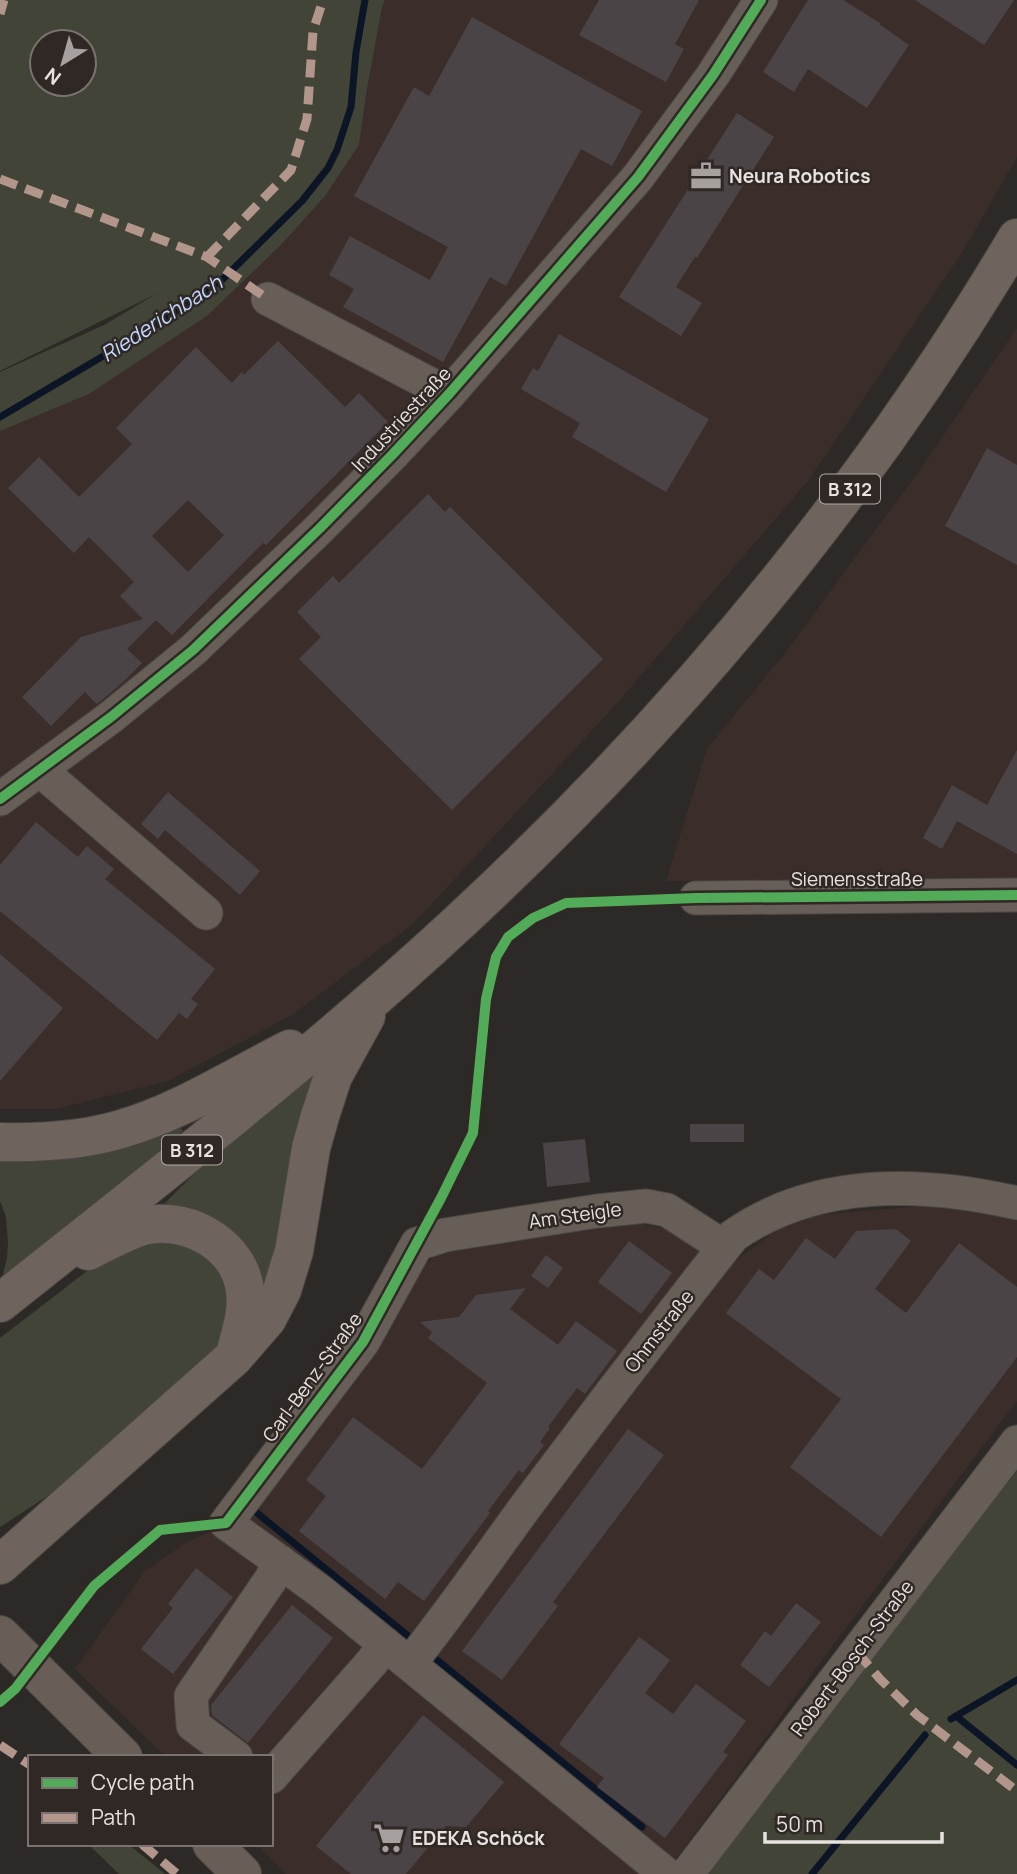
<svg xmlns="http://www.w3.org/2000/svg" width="1017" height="1874" viewBox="0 0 1017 1874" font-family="Manrope,sans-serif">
<rect width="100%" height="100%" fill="#2d2927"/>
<g fill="#3b2e2a">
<polygon points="385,0 1017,0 1017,157 963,251 808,481 611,710 413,924 292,1015 168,1081 55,1109 0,1109 0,431 89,394 207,316 281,245 325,196 359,145 366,95 382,6"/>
<polygon points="1017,328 1017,878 666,881 707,749 785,653 919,471"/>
<polygon points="933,1205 1017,1216 1017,1401 839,1637 665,1874 286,1874 256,1844 271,1844 271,1757 166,1757 75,1669 145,1571 184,1544 247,1514 424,1264 445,1250 634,1222 666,1229 726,1268 779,1228 817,1215"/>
</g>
<g fill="#414436" fill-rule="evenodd">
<path d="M0 0H385L382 7 366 95 359 145 325 196 281 245 207 316 89 394 0 431V372L104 325 156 294 0 371ZM42 42H84V84H42Z"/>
<polygon points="319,1067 270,1291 159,1209 212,1156"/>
<polygon points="175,1122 183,1131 134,1178 2,1278 7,1258 8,1243 6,1217 0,1201 0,1154"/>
<polygon points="150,1238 202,1247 232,1285 226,1340 57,1490 0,1527 0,1338 104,1258"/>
<polygon points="1017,1471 1017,1874 705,1874 885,1638"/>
<polygon points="88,1844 128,1844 165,1874 119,1874"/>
</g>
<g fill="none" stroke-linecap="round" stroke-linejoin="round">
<g stroke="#0c1526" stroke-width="7">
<polyline points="0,417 154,326 223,279 302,201 328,168 337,150 351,107 356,52 365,0"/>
<polyline points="257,1513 407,1635"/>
<polyline points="437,1660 642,1827"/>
<polyline points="956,1716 1017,1765"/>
<polyline points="951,1719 1017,1680"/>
<polyline points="812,1874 925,1735"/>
</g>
</g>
<g fill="#4b4447" fill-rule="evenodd">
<polygon points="599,0 699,0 675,44 684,49 666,82 579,35"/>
<polygon points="808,0 843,0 880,23 879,24 909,45 867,108 808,69 794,92 763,72"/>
<polygon points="915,0 1014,0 984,45"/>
<polygon points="472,17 642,111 612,166 581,149 506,286 490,277 443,362 343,307 354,289 329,275 350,236 430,280 448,247 354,196 414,87 429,96"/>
<polygon points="737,113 774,137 697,258 695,257 676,287 702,303 681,336 619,297"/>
<polygon points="559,334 709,419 666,492 572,437 580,423 521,389 533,368 538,371"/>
<path d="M278 341 345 407 359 393 388 422 266 545 263 543 172 635 156 620 127 649 142 663 122 683 97 704 85 692 51 726 22 697 81 637 143 619 120 596 134 582 89 537 74 553 8 488 39 457 79 497 132 444 116 428 196 347 232 383 242 372 244 375ZM188 500 224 535 188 572 152 536Z"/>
<polygon points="987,448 1017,465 1017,565 945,526"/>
<polygon points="428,494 445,512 450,507 603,659 452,810 299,659 321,637 297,612 333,576 339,583"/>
<polygon points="1017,750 1017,854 957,821 942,849 923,838 952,785 987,805"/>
<polygon points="168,792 260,871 240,895 165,830 158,839 141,824"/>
<polygon points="36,822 78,857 87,846 114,869 105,879 215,969 191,999 198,1004 187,1019 179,1013 157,1040 0,911 0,865"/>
<polygon points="0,954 63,1008 0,1081"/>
<rect x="690" y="1124" width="54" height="18"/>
<polygon points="585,1139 590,1182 547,1187 543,1143"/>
<polygon points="896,1229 911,1241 875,1289 906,1313 959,1243 1017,1287 1017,1357 881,1537 790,1467 841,1399 726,1313 759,1269 774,1280 806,1238 835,1259 856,1231"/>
<polygon points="629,1241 672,1273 641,1314 598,1282"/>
<polygon points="546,1255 563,1268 548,1288 531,1276"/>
<polygon points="526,1288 510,1309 558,1345 576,1321 617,1351 585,1394 577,1388 548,1427 550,1428 540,1442 544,1445 523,1473 519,1470 488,1511 490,1513 424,1601 398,1582 385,1599 299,1531 326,1496 306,1480 353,1417 422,1469 487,1383 428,1338 432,1332 420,1322 459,1317 476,1295"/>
<polygon points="628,1429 664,1455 553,1602 558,1606 502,1680 462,1651"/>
<polygon points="196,1568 233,1597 173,1674 141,1649 173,1608 168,1604"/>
<polygon points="796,1603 821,1622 769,1687 740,1665 765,1631 771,1636"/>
<polygon points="292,1605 333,1638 248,1743 212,1715 211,1705"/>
<polygon points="639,1637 670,1660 645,1693 673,1714 696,1684 746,1721 723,1752 728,1755 665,1838 597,1787 604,1778 559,1744"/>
<polygon points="423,1715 504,1782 466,1827 446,1826 406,1874 351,1874 316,1846"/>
</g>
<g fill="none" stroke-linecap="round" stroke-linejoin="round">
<defs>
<g id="minor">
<polyline points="268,299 449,394"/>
<polyline points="40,770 206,913"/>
<polyline points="0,799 111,717 193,650 320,528 393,454 449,394 638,177 713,75 761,0"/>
<polyline points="696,898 1017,895"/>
<path d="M410 1663C451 1612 488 1558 526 1506 594 1415 663 1325 733 1236 815 1178 922 1181 1017 1203"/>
<polyline points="236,1757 193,1725 191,1696 271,1579 280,1562"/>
<polyline points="271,1777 372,1662 385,1644"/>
<polyline points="666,1874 320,1591 226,1523 363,1342 417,1244 445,1235 597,1211 646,1206 667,1210 724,1247"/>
<polyline points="687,1874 1017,1442"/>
</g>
<g id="major">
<polyline points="0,1635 123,1757"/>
<polyline points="212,1844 242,1874"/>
</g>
<g id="highway">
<path d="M0 1142C40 1143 79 1141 118 1130 179 1113 234 1077 290 1049"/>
<path d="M88 1251C103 1244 133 1227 148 1225 190 1217 240 1246 245 1291 248 1313 240 1334 235 1355"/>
<path d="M0 1303C167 1170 337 1039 491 892 694 699 874 479 1017 238"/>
<polyline points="0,1565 234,1357 267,1319 282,1290 294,1251 311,1148 320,1116 333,1076 366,1016"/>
</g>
</defs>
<use href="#minor" stroke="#4a4745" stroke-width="35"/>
<use href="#major" stroke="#4a4745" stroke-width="40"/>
<use href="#highway" stroke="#4a4745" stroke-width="40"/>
<use href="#minor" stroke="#675e58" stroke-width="33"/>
<use href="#major" stroke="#685e57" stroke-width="38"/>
<use href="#highway" stroke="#6e645d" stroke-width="38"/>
<g stroke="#b2968c" stroke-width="9" stroke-dasharray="18 9" stroke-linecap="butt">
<polyline points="0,14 4,0"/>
<polyline points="0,179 207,257 268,299"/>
<polyline points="207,257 291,170 307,119 313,31 323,0"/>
<polyline points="857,1652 880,1679 917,1715 1017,1791"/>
<polyline points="0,1745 30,1765"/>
<polyline points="142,1844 177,1874"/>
</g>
<defs>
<g id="cycleway">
<polyline points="0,799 111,717 193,650 320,528 393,454 449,394 638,177 713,75 761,0"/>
<polyline points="0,1702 15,1689 94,1586 160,1530 226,1523 363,1342 441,1198 473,1133 486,999 496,957 508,937 533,918 566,903 696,898 1017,895"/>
</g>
</defs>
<use href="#cycleway" stroke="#2f2825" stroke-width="15"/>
<use href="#cycleway" stroke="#51ab58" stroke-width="10"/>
</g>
<defs>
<symbol id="office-bare" viewBox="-9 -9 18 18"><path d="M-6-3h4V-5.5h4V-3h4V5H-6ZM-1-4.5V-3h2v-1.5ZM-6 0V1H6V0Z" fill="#a6a19f" stroke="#2f2825" stroke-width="2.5" paint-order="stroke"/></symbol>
<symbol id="supermarket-bare" viewBox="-9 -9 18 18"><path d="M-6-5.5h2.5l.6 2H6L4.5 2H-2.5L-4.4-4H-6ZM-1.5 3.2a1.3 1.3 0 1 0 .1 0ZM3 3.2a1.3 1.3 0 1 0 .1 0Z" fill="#a6a19f" stroke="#2f2825" stroke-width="2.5" paint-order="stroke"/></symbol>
</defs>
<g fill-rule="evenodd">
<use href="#office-bare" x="684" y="154" width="44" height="44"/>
<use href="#supermarket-bare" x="367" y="1816" width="44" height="44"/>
</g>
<g text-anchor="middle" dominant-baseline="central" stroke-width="5" stroke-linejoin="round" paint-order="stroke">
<g fill="#2f2825" stroke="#b0aaa8" stroke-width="2">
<rect x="820" y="474.5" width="60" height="29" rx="5"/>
<rect x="162" y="1135.5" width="60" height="29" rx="5"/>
</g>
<g font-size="18" font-weight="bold" fill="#e7e2e0">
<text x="850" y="489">B 312</text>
<text x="192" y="1150">B 312</text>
</g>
<g font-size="19" font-weight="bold" fill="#e7e2e0" stroke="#2f2825" text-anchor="start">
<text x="729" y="176">Neura Robotics</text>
<text x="412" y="1838">EDEKA Schöck</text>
</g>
<g font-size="19" fill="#e7e2e0" stroke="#2f2825">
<text transform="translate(401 419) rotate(-47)">Industriestraße</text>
<text x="857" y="879">Siemensstraße</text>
<text transform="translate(575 1215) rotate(-8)">Am Steigle</text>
<text transform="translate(659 1331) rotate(-52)">Ohmstraße</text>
<text transform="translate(312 1377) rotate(-54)">Carl-Benz-Straße</text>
<text transform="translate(852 1658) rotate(-53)">Robert-Bosch-Straße</text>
</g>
<g font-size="21" font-style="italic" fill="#c3d8fe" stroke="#2f2825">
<text transform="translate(161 318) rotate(-33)">Riederichbach</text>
</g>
</g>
<rect x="28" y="1755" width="245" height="91" fill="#2f2825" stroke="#797270" stroke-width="2"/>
<rect x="42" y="1778" width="35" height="10" fill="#51ab58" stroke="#797270" stroke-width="2"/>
<text x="91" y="1790" font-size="21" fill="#e7e2e0">Cycle path</text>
<rect x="42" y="1813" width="35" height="10" fill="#b2968c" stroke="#797270" stroke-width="2"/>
<text x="91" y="1825" font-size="21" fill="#e7e2e0">Path</text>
<g transform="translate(63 63) rotate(217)"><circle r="33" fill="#2f2825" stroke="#797270" stroke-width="2"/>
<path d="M0-5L12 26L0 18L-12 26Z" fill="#a6a19f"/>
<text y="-10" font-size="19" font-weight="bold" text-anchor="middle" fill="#e7e2e0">N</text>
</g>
<path d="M765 1832v10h177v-10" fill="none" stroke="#e7e2e0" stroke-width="3.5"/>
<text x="776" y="1832" font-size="21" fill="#e7e2e0" stroke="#2f2825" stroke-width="5" paint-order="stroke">50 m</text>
</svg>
